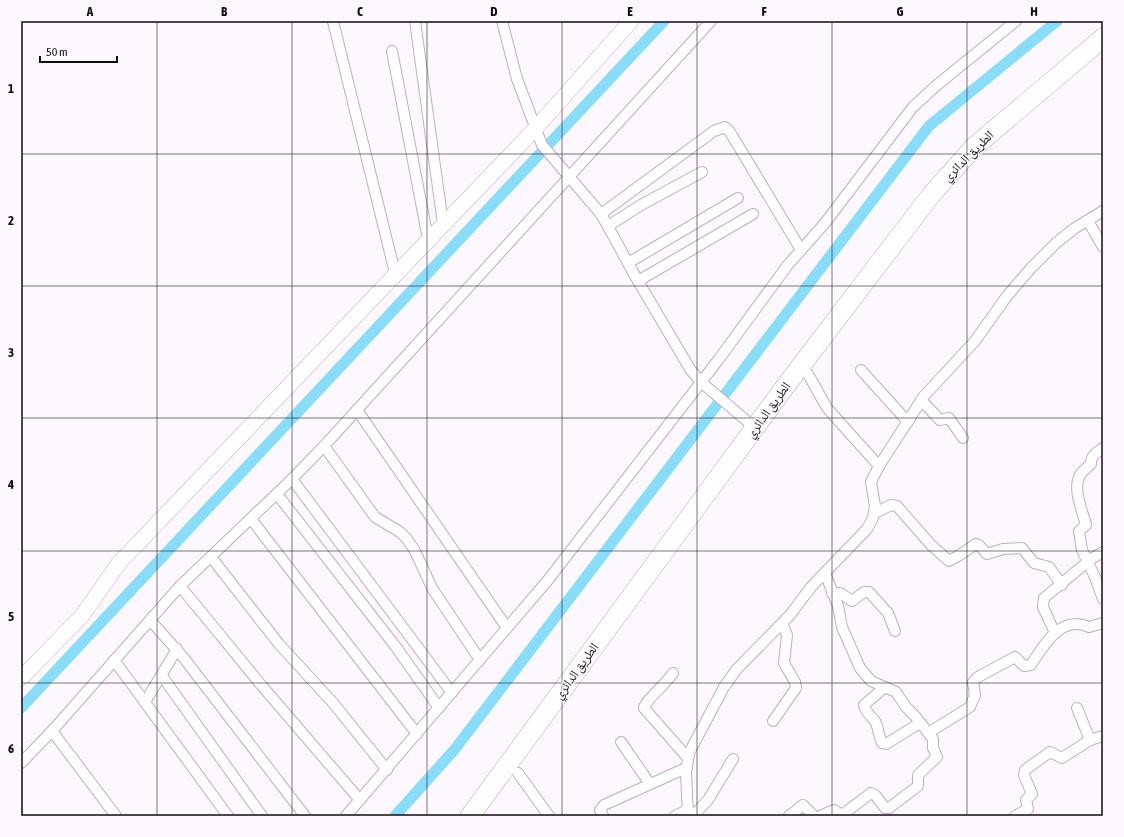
<svg xmlns="http://www.w3.org/2000/svg" width="1124" height="837" viewBox="0 0 1124 837" font-family="'Asap Condensed','Noto Naskh Arabic',sans-serif">
<rect width="100%" height="100%" fill="#fdf8fe"/>
<g fill="none" stroke-linecap="round" stroke-linejoin="round">
<g stroke="#8addf8" stroke-width="11">
<polyline points="21,708 664,21"/>
<polyline points="395,816 455,749 929,126 1057,21"/>
</g>
<defs>
<g id="street">
<polyline points="333,21 395,273"/>
<polyline points="415,21 443,224"/>
<polyline points="502,21 517,79 542,145 601,214 638,281 690,369 701,382 755,428"/>
<polyline points="392,51 428,239"/>
<polyline points="601,214 714,131 725,127 730,132 801,250"/>
<polyline points="1088,221 1103,247"/>
<polyline points="608,226 641,205 702,172"/>
<polyline points="628,263 738,198"/>
<polyline points="638,281 753,214"/>
<polyline points="861,370 908,422"/>
<polyline points="808,374 827,408 879,466"/>
<polyline points="921,400 940,420 949,418 963,438"/>
<polyline points="357,410 507,628"/>
<polyline points="324,446 375,517 400,532 407,539 415,551 432,588 480,660"/>
<path d="M1103 448C1096 453 1091 455 1091 464 1087 468 1082 471 1080 475 1072 489 1083 512 1086 525L1079 531 1082 550 1095 577 1103 599"/>
<polyline points="292,479 452,693"/>
<polyline points="277,494 396,647 439,708"/>
<polyline points="875,513 891,505 897,506 931,545 949,561 958,556 976,544 979,545 987,554 1003,549 1022,548 1034,563 1049,567 1062,585"/>
<polyline points="251,519 417,734"/>
<polyline points="211,557 279,644 334,704 387,770"/>
<polyline points="180,586 262,686 360,800"/>
<polyline points="832,593 840,593 852,601 864,592 869,592 888,613 895,631"/>
<polyline points="150,620 183,657 305,816"/>
<polyline points="1055,633 1043,607 1044,598 1091,559 1103,552"/>
<polyline points="114,660 228,816"/>
<path d="M673 673C667 683 644 702 644 708L687 757"/>
<polyline points="162,676 262,816"/>
<path d="M885 687 864 705C865 712 871 716 875 721 878 726 879 737 882 743L886 744 920 723"/>
<polyline points="145,702 177,649"/>
<polyline points="1077,708 1090,740"/>
<polyline points="773,721 796,688 795,682 784,663 787,635 782,623"/>
<polyline points="52,731 116,816"/>
<path d="M928 733 970 707 975 695 973 682 978 677 1015 657 1024 666 1031 665C1043 646 1061 614 1089 627L1103 623"/>
<polyline points="621,742 650,784"/>
<polyline points="21,763 52,731 180,586 292,479 324,446 711,21"/>
<polyline points="518,773 549,816"/>
<polyline points="346,816 548,580 719,359 787,266 825,223 913,107 937,85 1016,21"/>
<polyline points="603,816 600,810 604,805 686,768"/>
<polyline points="675,816 687,810"/>
<polyline points="688,816 686,773 689,753 724,687 736,670 790,615 811,587 867,529 873,518 875,506 871,482 879,466 924,396 975,341 1007,296 1032,267 1056,243 1075,228 1103,211"/>
<polyline points="693,816 708,800 733,759"/>
<polyline points="789,816 803,805 814,816"/>
<polyline points="820,816 834,810 842,815 871,793 875,795 885,808 889,808 918,786 918,775 937,757 933,748 933,739 915,716 906,707 896,692 871,681 860,668 842,627 838,606 825,573"/>
<polyline points="1015,816 1028,809 1026,800 1032,794 1024,775 1025,770 1050,752 1062,758 1090,740 1103,736"/>
</g>
<polyline id="secondary" points="21,678 81,617 119,563 535,129 631,21"/>
<polyline id="highway" points="470,816 784,388 931,195 974,147 1103,38"/>
</defs>
<use href="#street" stroke="#c3aac6" stroke-width="12"/>
<use href="#secondary" stroke="#c3aac6" stroke-width="16"/>
<use href="#highway" stroke="#c3aac6" stroke-width="20"/>
<use href="#street" stroke="#fff" stroke-width="10"/>
<use href="#secondary" stroke="#fff" stroke-width="15"/>
<use href="#highway" stroke="#fff" stroke-width="19"/>
</g>
<path fill="none" stroke="#130a14" stroke-width="1" stroke-opacity="0.55" d="M157 21V816M292 21V816M427 21V816M562 21V816M697 21V816M832 21V816M967 21V816M21 154H1103M21 286H1103M21 418H1103M21 551H1103M21 683H1103"/>
<g text-anchor="middle" dominant-baseline="central" stroke-width="3" stroke-linejoin="round" paint-order="stroke">
<g font-size="13" fill="#130a14" stroke="#fdf8fe">
<text transform="translate(968 156) rotate(-45)">الطريق الدائري</text>
<text transform="translate(768 410) rotate(-54)">الطريق الدائري</text>
<text transform="translate(576 671) rotate(-54)">الطريق الدائري</text>
</g>
</g>
<rect width="1124" height="837" fill="none" stroke="#fdf8fe" stroke-width="44"/>
<path d="M40 56v6h77v-6" fill="none" stroke="#130a14" stroke-width="2"/>
<text x="46" y="56" font-size="12" fill="#130a14" stroke="#fdf8fe" stroke-width="3" paint-order="stroke">50 m</text>
<rect x="22" y="22" width="1080" height="793" fill="none" stroke="#130a14" stroke-width="1.5"/>
<g font-size="13" text-anchor="middle" font-weight="bold" fill="#130a14">
<text x="90" y="16">A</text>
<text x="224" y="16">B</text>
<text x="360" y="16">C</text>
<text x="494" y="16">D</text>
<text x="630" y="16">E</text>
<text x="764" y="16">F</text>
<text x="900" y="16">G</text>
<text x="1034" y="16">H</text>
<text x="11" y="93">1</text>
<text x="11" y="225">2</text>
<text x="11" y="357">3</text>
<text x="11" y="489">4</text>
<text x="11" y="621">5</text>
<text x="11" y="753">6</text>
</g>
</svg>
